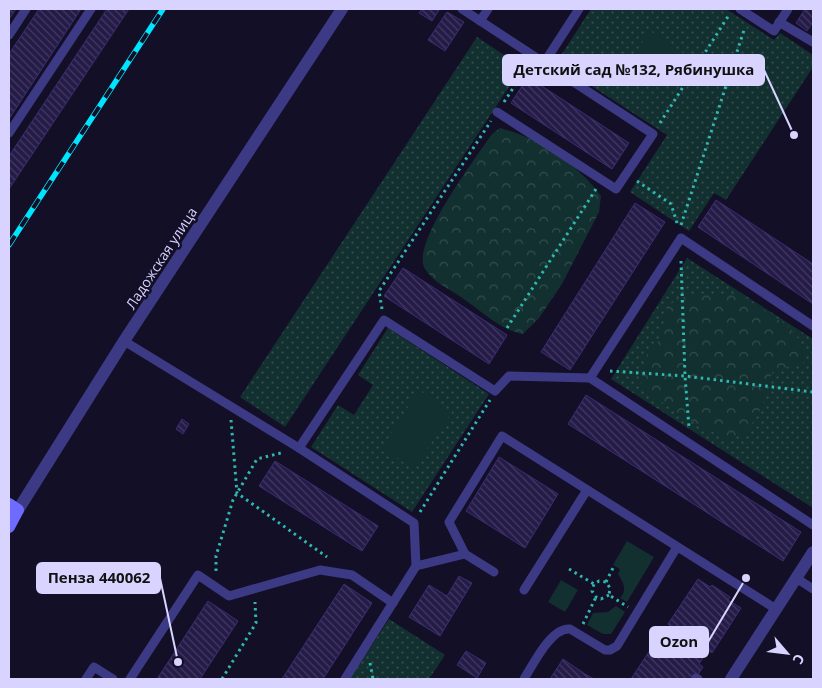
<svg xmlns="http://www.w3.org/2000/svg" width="822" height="688" viewBox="0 0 822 688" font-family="'Open Sans',sans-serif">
<defs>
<pattern id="grass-dots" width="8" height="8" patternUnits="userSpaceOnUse" patternTransform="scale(1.25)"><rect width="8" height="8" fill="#12302f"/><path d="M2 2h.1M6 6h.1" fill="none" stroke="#344d4e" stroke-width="1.8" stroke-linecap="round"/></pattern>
<pattern id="forest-crowns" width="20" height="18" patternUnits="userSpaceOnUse" patternTransform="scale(1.25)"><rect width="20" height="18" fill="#12302f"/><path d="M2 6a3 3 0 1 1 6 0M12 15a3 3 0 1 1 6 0" fill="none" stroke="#344d4e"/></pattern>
<pattern id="building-back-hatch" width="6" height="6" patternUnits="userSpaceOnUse" patternTransform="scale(1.25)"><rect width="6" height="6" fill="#241b47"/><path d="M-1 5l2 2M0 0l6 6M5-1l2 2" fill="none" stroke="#433b63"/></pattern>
</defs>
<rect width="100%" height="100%" fill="#130f26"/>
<g fill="url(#grass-dots)">
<polygon points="591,9 726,9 774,40 780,33 813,55 813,67 726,200 714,193 689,231 630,192 667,135 556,63"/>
<polygon points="477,37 522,67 285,427 240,397"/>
<polygon points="687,258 813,339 813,508 611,379"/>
<polygon points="388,328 489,394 412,512 311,447 338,405 354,415 373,385 358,375"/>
<polygon points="389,619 445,655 429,679 350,679"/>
</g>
<g fill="url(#forest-crowns)">
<path d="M500 128C538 138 578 164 601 196L599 212 562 284 539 318 523 334C498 329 482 311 461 297 448 288 434 283 425 269 410 246 472 163 487 141L492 134Z"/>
<path d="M690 295C705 296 722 293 737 296 750 299 788 324 795 334 800 341 803 348 806 356L802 366 786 367 773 371 766 387 763 405 746 434 727 439 687 419 642 389V370L647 355 659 340 668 306 678 299Z"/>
</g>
<g fill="#12302f">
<polygon points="650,31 683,53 659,88 627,66"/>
<polygon points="419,390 452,412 414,469 382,448"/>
<path d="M627 541 654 557 627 602 620 598C628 590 623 582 618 574L620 569 613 565Z"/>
<polygon points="561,580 578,590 565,612 548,602"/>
<polygon points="616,606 625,612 611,634 603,634 587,625 593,613 608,612"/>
</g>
<g fill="url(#building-back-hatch)" stroke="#3b2d73">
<polygon points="9,9 16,9 9,19"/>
<polygon points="39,9 81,9 9,119 9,54"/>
<polygon points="107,9 129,9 9,189 9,156"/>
<polygon points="422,9 438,9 439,10 432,21 419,13"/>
<polygon points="805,9 813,9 813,22 807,31 796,23"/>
<polygon points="447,12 464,22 445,51 428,40"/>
<polygon points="528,77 629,143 612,169 511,103"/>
<polygon points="716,200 813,264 813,304 698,227"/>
<polygon points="635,203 665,222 570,370 541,352"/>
<polygon points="403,268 507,335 489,364 384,296"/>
<polygon points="586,395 801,532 783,561 568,424"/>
<polygon points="182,419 189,424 183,434 176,429"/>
<polygon points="499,457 558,494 525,548 466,511"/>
<polygon points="275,461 378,526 362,551 259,486"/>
<polygon points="459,576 472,583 440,636 409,617 429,585 447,596"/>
<polygon points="698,579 710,587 712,585 730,597 728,600 741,608 712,653 708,650 699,664 703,667 695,679 631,679 658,638 663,642 672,627 668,624"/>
<polygon points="344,584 372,603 323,679 282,679"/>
<polygon points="208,601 238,621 200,679 157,679"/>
<polygon points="466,651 486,663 477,678 457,665"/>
<polygon points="563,659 585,674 594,679 550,679"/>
</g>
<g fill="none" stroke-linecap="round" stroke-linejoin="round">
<g stroke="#2fb8b0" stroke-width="3" stroke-dasharray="2.5 4" stroke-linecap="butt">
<polyline points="504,102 527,67"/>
<polyline points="660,123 729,15"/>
<polyline points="637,181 671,204 678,226"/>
<polyline points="681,225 745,27"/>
<polyline points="681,261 685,376 689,427"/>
<polyline points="382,309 379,291 491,121"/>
<polyline points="507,328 596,189"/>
<polyline points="610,371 685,376 813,392"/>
<polyline points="231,420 237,493 327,557"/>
<polyline points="420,512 490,400"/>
<polyline points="569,569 594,584"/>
<polyline points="216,571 216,556 233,500 257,459 281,453"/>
<polyline points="606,582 613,568"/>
<polyline points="609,595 601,599 596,597 592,591 594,584 599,581 606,582 610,588 609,595 628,607"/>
<polyline points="583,624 596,597"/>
<polyline points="370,663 373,679"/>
<polyline points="222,679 256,623 255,602"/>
</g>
<g stroke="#3d3a85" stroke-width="9">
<polyline points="462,9 653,134 616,189 497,112"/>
<polyline points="740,9 774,31 788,9"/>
<polyline points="480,21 488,9"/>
<polyline points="779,22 813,42"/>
<polyline points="9,35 26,9"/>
<polyline points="544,63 579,9"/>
<polyline points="9,133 91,9"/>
<polyline points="124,341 299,448 414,523 416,566 345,679"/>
<polyline points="590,378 681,238 813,326"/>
<polyline points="299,448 384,320 495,391 509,376 590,378 813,525"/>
<polyline points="465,554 449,522 502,436 776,609"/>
<polyline points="416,566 465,554 494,572"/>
<polyline points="796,578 813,589"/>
<polyline points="524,590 587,490"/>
<polyline points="696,678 698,679"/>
<polyline points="86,679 94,667 113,679"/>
<polyline points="130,679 198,575 229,596 320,570 352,575 393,603"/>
<path d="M524 679C533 665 551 627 570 629L605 650H610L617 646 677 547"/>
</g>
<g stroke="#3d3a85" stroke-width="12">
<polyline points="18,510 124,341 342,9"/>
<polyline points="731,679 813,552"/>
</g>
<polyline stroke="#6f6bff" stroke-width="12" points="9,504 18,510 9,527"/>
<defs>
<polyline id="rail" points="9,245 163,9"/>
</defs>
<use href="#rail" stroke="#00e5ff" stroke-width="5.5"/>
<use href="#rail" stroke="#130f26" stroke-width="4" stroke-dasharray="11" stroke-linecap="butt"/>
</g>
<g text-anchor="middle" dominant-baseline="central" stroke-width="5" stroke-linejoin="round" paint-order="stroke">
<g font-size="14" fill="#d9d4ff" stroke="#130f26">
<text transform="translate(161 258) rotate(-57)">Ладожская улица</text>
</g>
</g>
<path fill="none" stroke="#d9d4ff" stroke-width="2" d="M794 135L764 70M178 662L160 578M746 578L708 642"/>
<g fill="#d9d4ff" stroke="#130f26" stroke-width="2">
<circle cx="794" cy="135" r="5"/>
<circle cx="178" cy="662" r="5"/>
<circle cx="746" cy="578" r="5"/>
</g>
<g fill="#d9d4ff" stroke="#d9d4ff" stroke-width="2">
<rect x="503" y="55" width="261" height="30" rx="5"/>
<rect x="37" y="563" width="123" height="30" rx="5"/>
<rect x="650" y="627" width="58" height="30" rx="5"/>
</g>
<g font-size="15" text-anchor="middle" font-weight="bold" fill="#111">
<text x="634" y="75">Детский сад №132, Рябинушка</text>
<text x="99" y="583">Пенза 440062</text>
<text x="679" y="647">Ozon</text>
</g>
<rect width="822" height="688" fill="none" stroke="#d9d4ff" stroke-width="20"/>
<g transform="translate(787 653) rotate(118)" stroke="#130f26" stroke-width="4" paint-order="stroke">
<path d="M0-4L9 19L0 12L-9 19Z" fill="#d9d4ff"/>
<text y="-8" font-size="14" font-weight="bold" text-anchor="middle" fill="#d9d4ff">С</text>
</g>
</svg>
